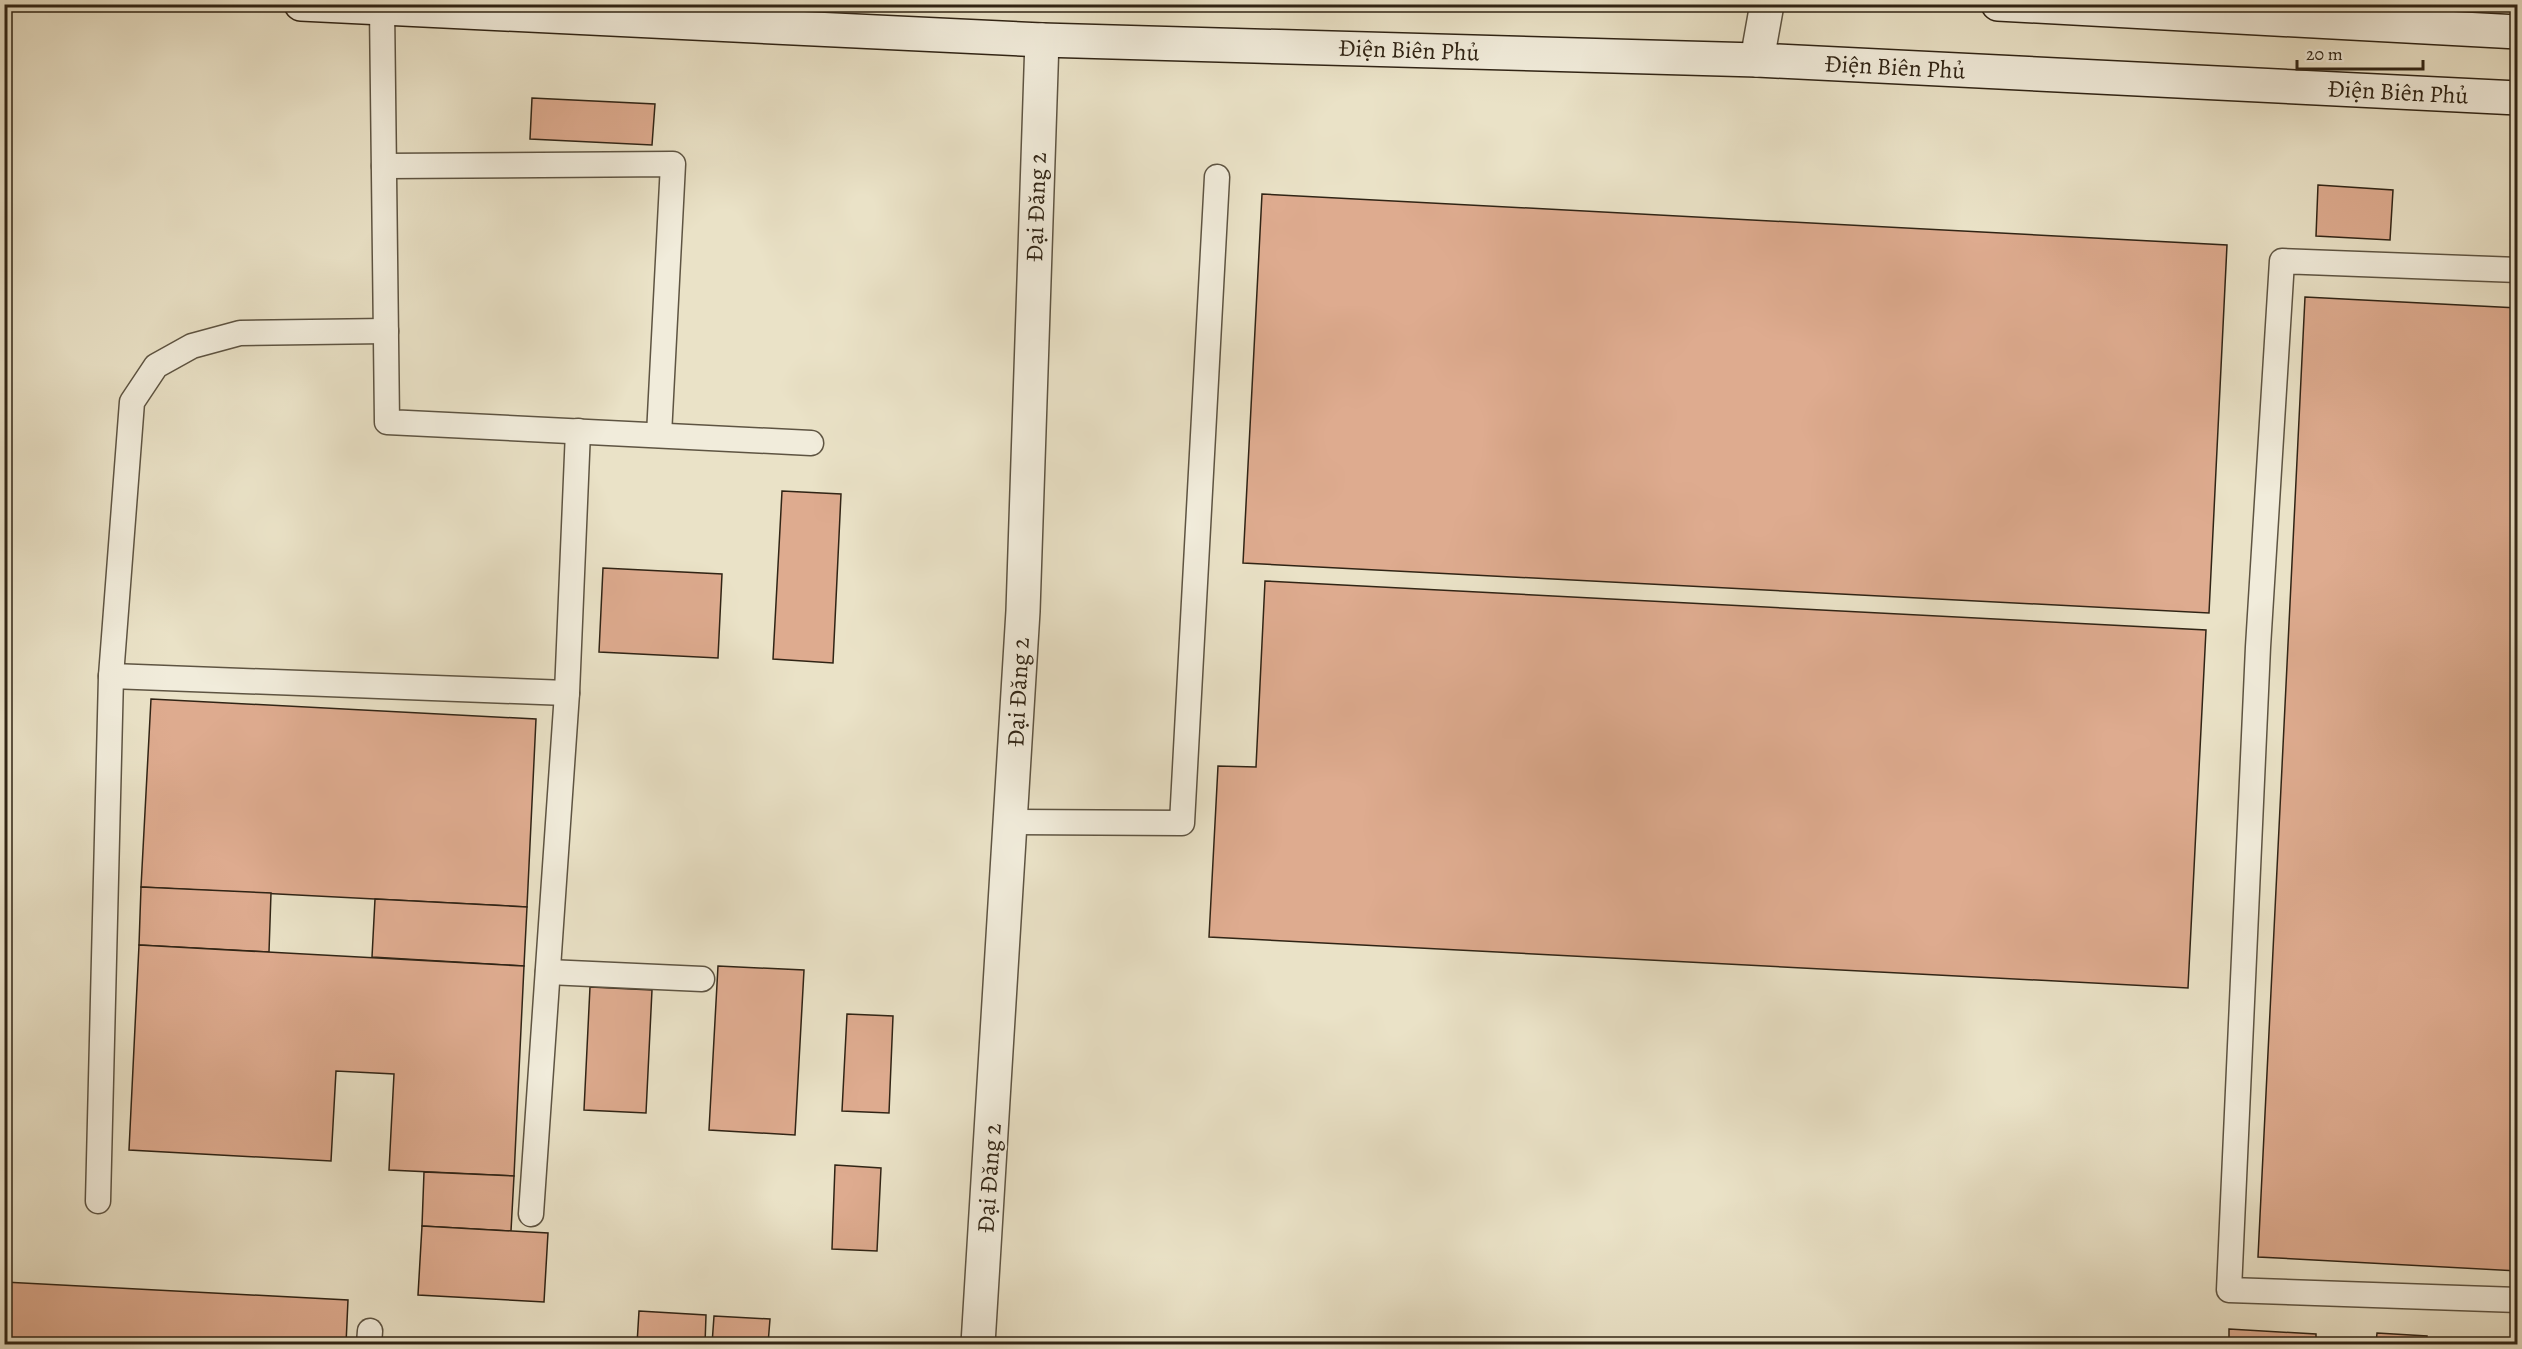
<svg xmlns="http://www.w3.org/2000/svg" width="2522" height="1349" viewBox="0 0 2522 1349" font-family="Alegreya,serif">
<rect width="100%" height="100%" fill="#eae2c7"/>
<filter id="stains"><feTurbulence type="fractalNoise" baseFrequency=".00333" numOctaves="4"/><feColorMatrix values="0 0 0 0 .2 0 0 0 0 .09 0 0 0 0 .02 0 0 0 .5 -.17"/></filter>
<radialGradient id="worn" r=".72"><stop offset=".6" stop-color="#630" stop-opacity="0"/><stop offset="1" stop-color="#630" stop-opacity=".3"/></radialGradient>
<g fill="#deab8f" stroke="#302415" stroke-width="1.5">
<polygon points="532,98 655,104 652,145 530,139"/>
<polygon points="2318,185 2393,190 2390,240 2316,236"/>
<polygon points="1262,194 2227,245 2209,613 1243,563"/>
<polygon points="2305,297 2518,308 2518,1271 2258,1257"/>
<polygon points="782,491 841,494 833,663 773,659"/>
<polygon points="603,568 722,574 718,658 599,652"/>
<polygon points="1265,581 2206,630 2188,988 1209,937 1218,766 1256,767"/>
<polygon points="151,699 536,719 527,907 141,887"/>
<polygon points="141,887 271,893 269,952 139,945"/>
<polygon points="375,899 527,907 524,966 372,957"/>
<polygon points="139,945 524,966 514,1176 389,1170 394,1074 336,1071 331,1161 129,1150"/>
<polygon points="718,966 804,970 795,1135 709,1130"/>
<polygon points="590,987 652,990 646,1113 584,1110"/>
<polygon points="847,1014 893,1016 889,1113 842,1111"/>
<polygon points="835,1165 881,1168 877,1251 832,1249"/>
<polygon points="424,1172 514,1176 511,1231 422,1226"/>
<polygon points="422,1226 548,1233 544,1302 418,1295"/>
<polygon points="4,1282 348,1300 346,1344 4,1344"/>
<polygon points="639,1311 706,1315 705,1344 637,1344"/>
<polygon points="714,1316 770,1319 768,1344 712,1344"/>
<polygon points="2229,1329 2316,1334 2316,1344 2229,1344"/>
<polygon points="2377,1333 2427,1336 2426,1344 2376,1344"/>
</g>
<g fill="none" stroke-linecap="round" stroke-linejoin="round">
<defs>
<g id="service">
<polyline points="382,8 387,422 811,443"/>
<polyline points="384,166 673,164 659,435"/>
<polyline points="2518,270 2282,261 2258,647 2229,1290 2518,1300"/>
<polyline points="111,676 567,693"/>
<polyline points="1012,822 1182,823 1217,177"/>
<polyline points="548,972 702,979"/>
<polyline points="98,1201 111,676 132,402 156,366 192,346 240,333 386,331"/>
<polyline points="531,1214 567,693 578,431"/>
<polyline points="369,1344 370,1331"/>
</g>
<polyline id="minor" points="978,1344 1023,611 1042,40"/>
<polyline id="tertiary" points="1757,60 1767,4"/>
<g id="secondary">
<polyline points="301,4 1042,40 1757,60 2518,98"/>
<polyline points="1998,4 2518,32"/>
</g>
</defs>
<use href="#service" stroke="#5e5442" stroke-width="27"/>
<use href="#minor" stroke="#5e5442" stroke-width="36"/>
<use href="#tertiary" stroke="#5e5442" stroke-width="36"/>
<use href="#secondary" stroke="#302415" stroke-width="36"/>
<use href="#service" stroke="#f1ecdb" stroke-width="24"/>
<use href="#minor" stroke="#f1ecdb" stroke-width="33"/>
<use href="#tertiary" stroke="#f1ecdb" stroke-width="33"/>
<use href="#secondary" stroke="#f1ecdb" stroke-width="33"/>
</g>
<g text-anchor="middle" dominant-baseline="central" stroke-width="4.5" stroke-linejoin="round" paint-order="stroke">
<g font-size="24" fill="#302415" stroke="#f1ecdb">
<text transform="translate(1409 50) rotate(2)">Điện Biên Phủ</text>
<text transform="translate(1895 67) rotate(3)">Điện Biên Phủ</text>
<text transform="translate(2398 92) rotate(3)">Điện Biên Phủ</text>
<text transform="translate(1036 207) rotate(-88)">Đại Đăng 2</text>
<text transform="translate(1018 692) rotate(-87)">Đại Đăng 2</text>
<text transform="translate(989 1178) rotate(-86)">Đại Đăng 2</text>
</g>
</g>
<rect width="2522" height="1349" fill="none" stroke="#eae2c7" stroke-width="24"/>
<rect x="6" y="6" width="2510" height="1337" fill="none" stroke="#302415" stroke-width="3"/>
<rect x="12" y="12" width="2498" height="1325" fill="none" stroke="#302415" stroke-width="1.5"/>
<path d="M2297 60v9h126v-9" fill="none" stroke="#302415" stroke-width="3"/>
<text x="2306" y="60" font-size="18" fill="#302415" stroke="#f1ecdb" stroke-width="4.5" paint-order="stroke">20 m</text>
<rect width="100%" height="100%" filter="url(#stains)"/>
<rect width="100%" height="100%" fill="url(#worn)"/>
</svg>
